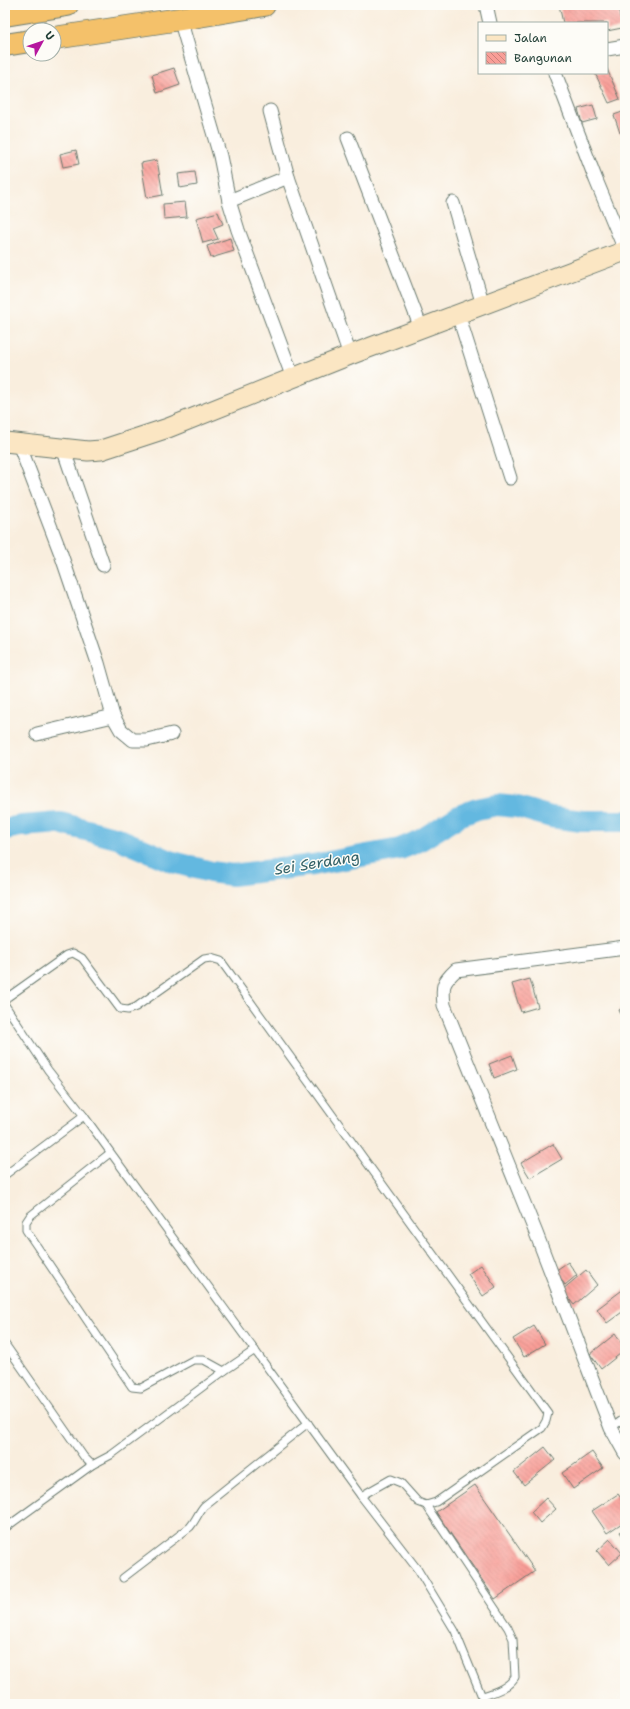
<svg xmlns="http://www.w3.org/2000/svg" width="630" height="1709" viewBox="0 0 630 1709" font-family="'Shantell Sans',sans-serif">
<defs>
<pattern id="building-back-hatch" width="6" height="6" patternUnits="userSpaceOnUse"><rect width="6" height="6" fill="#f99e97"/><path d="M-1 5l2 2M0 0l6 6M5-1l2 2" fill="none" stroke="#c9827c"/></pattern>
</defs>
<rect width="100%" height="100%" fill="#fdfcf7"/>
<filter id="ink" filterUnits="userSpaceOnUse"><feTurbulence type="fractalNoise" baseFrequency=".025" numOctaves="2"/><feDisplacementMap in="SourceGraphic" scale="8" xChannelSelector="R" yChannelSelector="G"/><feConvolveMatrix kernelMatrix="1 2 1 2 8 2 1 2 1" color-interpolation-filters="sRGB"/></filter>
<filter id="wash" filterUnits="userSpaceOnUse"><feTurbulence type="fractalNoise" baseFrequency=".012" numOctaves="4" result="noise"/><feDisplacementMap in="SourceGraphic" scale="16" xChannelSelector="R" yChannelSelector="G"/><feGaussianBlur stdDeviation="0.9" result="paint"/><feColorMatrix in="noise" values="0 0 0 0 0 0 0 0 0 0 0 0 0 0 0 0 0 1.4 0 .05"/><feComposite in="paint" operator="in"/></filter>
<g filter="url(#wash)">
<rect width="100%" height="100%" fill="#f9eede"/>
<g fill="none" stroke-linecap="round" stroke-linejoin="round">
<polyline stroke="#64b8e0" stroke-width="22" points="5,829 21,826 60,823 117,838 173,862 211,872 232,875 312,865 400,849 419,841 459,816 477,809 497,805 517,807 551,817 582,821 625,821"/>
</g>
<g id="blocks">
<g fill="url(#building-back-hatch)">
<polygon points="559,5 618,5 622,28 607,31 607,23 563,23"/>
<polygon points="174,68 180,85 157,93 152,75"/>
<polygon points="607,69 620,99 609,103 595,73 607,73"/>
<polygon points="593,105 597,119 582,123 578,109"/>
<polygon points="625,111 625,132 620,133 614,115"/>
<polygon points="76,150 79,164 63,167 60,154"/>
<polygon points="157,160 163,195 147,198 141,163"/>
<polygon points="195,172 197,185 180,188 178,174"/>
<polygon points="185,202 187,217 164,219 163,204"/>
<polygon points="218,212 223,224 213,228 218,239 203,243 196,218"/>
<polygon points="230,238 234,251 211,258 207,246"/>
<polygon points="530,979 538,1007 521,1012 512,984"/>
<polygon points="625,1007 625,1023 619,1010"/>
<polygon points="512,1055 517,1069 494,1078 489,1064"/>
<polygon points="553,1144 562,1159 530,1178 521,1163"/>
<polygon points="568,1262 577,1275 565,1285 555,1271"/>
<polygon points="481,1265 496,1287 483,1296 468,1274"/>
<polygon points="586,1270 597,1285 574,1305 562,1290"/>
<polygon points="625,1288 625,1310 607,1323 597,1309"/>
<polygon points="534,1326 545,1344 524,1357 513,1339"/>
<polygon points="615,1334 625,1348 625,1350 601,1369 590,1354"/>
<polygon points="545,1447 555,1460 524,1485 514,1472"/>
<polygon points="592,1452 603,1468 573,1489 562,1473"/>
<polygon points="475,1485 535,1571 495,1599 436,1512"/>
<polygon points="618,1494 625,1504 625,1521 607,1533 592,1511"/>
<polygon points="546,1498 556,1509 540,1523 531,1512"/>
<polygon points="625,1528 625,1539 620,1532"/>
<polygon points="610,1539 622,1553 609,1565 597,1551"/>
</g>
</g>
</g>
<g filter="url(#ink)">
<use href="#blocks" fill-opacity="0" stroke="#6b7b70" stroke-width="1"/>
<g fill="none" stroke-linecap="round" stroke-linejoin="round">
<defs>
<g id="lane">
<polyline points="5,999 67,955 73,953 82,958 120,1009 128,1010 136,1007 204,959 211,958 221,961 548,1413 546,1421 542,1428 436,1502 426,1505 418,1502 401,1483 391,1479 361,1496"/>
<polyline points="5,1005 48,1070 84,1116 361,1496 418,1570 455,1631 485,1704"/>
<polyline points="110,1153 30,1216 26,1222 26,1230 132,1387 141,1388 193,1360 204,1360 224,1371"/>
<polyline points="5,1175 84,1116"/>
<polyline points="5,1344 84,1457 92,1465 111,1455 224,1371 255,1350"/>
<polyline points="611,1428 625,1418"/>
<path d="M426 1505 508 1628 513 1639 515 1677C508 1688 495 1692 483 1696"/>
<polyline points="5,1528 92,1465"/>
<path d="M123 1578 190 1527C196 1520 198 1513 204 1506L308 1423"/>
</g>
<g id="street">
<polyline points="486,5 490,23"/>
<polyline points="180,19 220,156 229,201 238,230 293,378"/>
<polyline points="607,49 625,46"/>
<polyline points="555,73 596,180 625,250"/>
<polyline points="270,111 288,177"/>
<polyline points="348,138 421,328"/>
<polyline points="229,201 288,177 350,355"/>
<polyline points="453,203 483,305"/>
<polyline points="458,314 510,478"/>
<polyline points="19,444 61,554 98,663 113,716 121,730 133,740 147,740 172,734"/>
<polyline points="63,448 103,565"/>
<polyline points="37,734 113,716"/>
<path d="M625 948 456 970C442 983 442 986 444 1005L536 1233 611 1428 625 1453"/>
</g>
<polyline id="secondary" points="5,442 88,451 101,450 168,428 350,355 625,251"/>
<g id="highway">
<polyline points="5,15 67,5"/>
<polyline points="54,38 180,19 264,5"/>
<polyline points="5,45 30,41"/>
</g>
</defs>
<use href="#lane" stroke="#6b7b70" stroke-width="9"/>
<use href="#street" stroke="#6b7b70" stroke-width="15"/>
<use href="#secondary" stroke="#6b7b70" stroke-width="21"/>
<use href="#highway" stroke="#6b7b70" stroke-width="24"/>
<use href="#lane" stroke="#fff" stroke-width="7"/>
<use href="#street" stroke="#fff" stroke-width="13"/>
<use href="#secondary" stroke="#fbe6c3" stroke-width="19"/>
<use href="#highway" stroke="#f4c16a" stroke-width="22"/>
</g>
</g>
<g text-anchor="middle" dominant-baseline="central" stroke-width="3" stroke-linejoin="round" paint-order="stroke">
<g font-size="15" font-style="italic" fill="#346268" stroke="#fdfcf7">
<text transform="translate(317 863) rotate(-9)">Sei Serdang</text>
</g>
</g>
<rect width="630" height="1709" fill="none" stroke="#fdfcf7" stroke-width="20"/>
<rect x="478" y="22" width="130" height="52" fill="#fdfcf7" stroke="#a4b0a9"/>
<rect x="486" y="35" width="20" height="6" fill="#fbe6c3" stroke="#a4b0a9"/>
<text x="514" y="42" font-size="12" fill="#1f3d34">Jalan</text>
<rect x="486" y="52" width="20" height="12" fill="url(#building-back-hatch)" stroke="#a4b0a9"/>
<text x="514" y="62" font-size="12" fill="#1f3d34">Bangunan</text>
<g transform="translate(42 42) rotate(50)"><circle r="19" fill="#fdfcf7" stroke="#a4b0a9"/>
<path d="M0-3L7 15L0 10L-7 15Z" fill="#b5179e"/>
<text y="-6" font-size="11" font-weight="bold" text-anchor="middle" fill="#1f3d34">U</text>
</g>
</svg>
